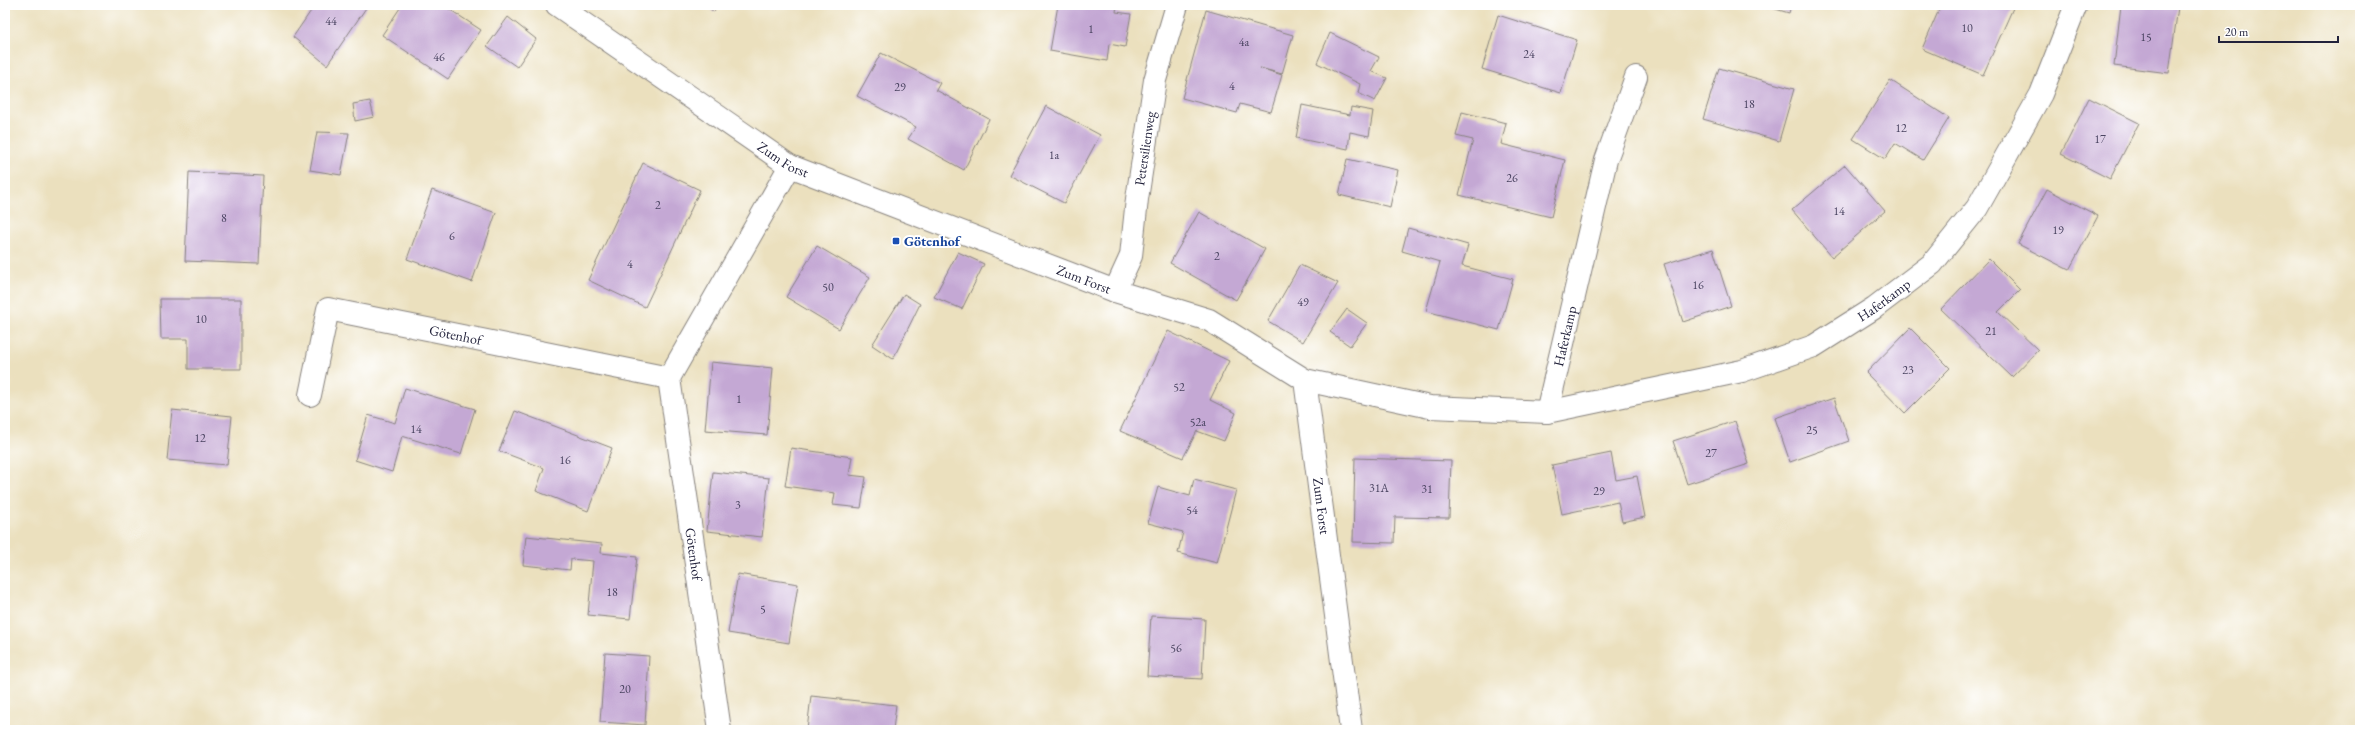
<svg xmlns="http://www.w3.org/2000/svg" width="2365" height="735" viewBox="0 0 2365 735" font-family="'EB Garamond',serif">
<rect width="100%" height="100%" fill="#fff"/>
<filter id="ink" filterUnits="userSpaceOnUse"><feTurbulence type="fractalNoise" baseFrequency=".025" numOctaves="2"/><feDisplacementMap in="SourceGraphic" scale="8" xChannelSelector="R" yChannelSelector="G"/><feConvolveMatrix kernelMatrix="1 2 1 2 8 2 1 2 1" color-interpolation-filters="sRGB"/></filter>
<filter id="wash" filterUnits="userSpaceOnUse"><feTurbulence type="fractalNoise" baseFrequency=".012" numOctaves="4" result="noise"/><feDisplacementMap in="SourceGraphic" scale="16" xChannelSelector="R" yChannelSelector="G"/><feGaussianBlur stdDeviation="0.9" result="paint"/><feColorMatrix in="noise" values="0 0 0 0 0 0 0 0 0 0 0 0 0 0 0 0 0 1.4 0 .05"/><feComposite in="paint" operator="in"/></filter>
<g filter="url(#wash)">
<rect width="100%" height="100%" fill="#ebe0be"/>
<g id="blocks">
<g fill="#c4a8d4">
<polygon points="315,5 368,5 327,65 293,37"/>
<polygon points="402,5 443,5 481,30 448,79 382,35"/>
<polygon points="705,5 719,5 714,12"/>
<polygon points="1058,5 1117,5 1116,12 1131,14 1125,47 1109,44 1107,61 1050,51"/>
<polygon points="1284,5 1298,5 1295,10"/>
<polygon points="1762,5 1791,5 1789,13"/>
<polygon points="1941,5 2005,5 2013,8 1983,75 1922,49"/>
<polygon points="2121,5 2178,7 2169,73 2114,66"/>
<polygon points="1206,10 1293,35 1282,74 1260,68 1282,75 1271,112 1240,104 1237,113 1182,98"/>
<polygon points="1498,15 1577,40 1561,93 1482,69"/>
<polygon points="508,17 536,39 517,67 487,46"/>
<polygon points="1330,33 1379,57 1371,71 1387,78 1375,101 1358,93 1360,84 1317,63"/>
<polygon points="881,53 940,83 936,90 989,119 964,170 908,139 916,127 857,96"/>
<polygon points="1719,68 1794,89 1779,141 1703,119"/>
<polygon points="1890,80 1949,118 1923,160 1895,143 1885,159 1853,139"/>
<polygon points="2089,98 2139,123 2110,179 2061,154"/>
<polygon points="370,101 374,117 355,121 353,104"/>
<polygon points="1302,105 1350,115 1351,107 1373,111 1369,136 1350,132 1348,149 1296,138"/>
<polygon points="1046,106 1100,135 1064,203 1009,175"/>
<polygon points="1462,112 1506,123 1501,144 1565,160 1551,217 1459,195 1473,140 1456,136"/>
<polygon points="317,132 349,133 341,175 310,170"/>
<polygon points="1347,159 1398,170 1390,207 1339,195"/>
<polygon points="643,163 700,190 645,307 588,280"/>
<polygon points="1845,165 1885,211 1832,257 1792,210"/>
<polygon points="189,172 263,176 259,264 185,261"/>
<polygon points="2047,189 2098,216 2069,270 2018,244"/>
<polygon points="432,190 496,213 472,282 407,259"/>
<polygon points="1199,212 1265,249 1236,300 1170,263"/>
<polygon points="1408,228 1468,245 1462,266 1513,279 1499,330 1426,311 1440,262 1402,251"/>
<polygon points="817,246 870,277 839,329 786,297"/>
<polygon points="1713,249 1731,306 1683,322 1664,264"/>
<polygon points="958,252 984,264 962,309 934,297"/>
<polygon points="1989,259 2020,290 1998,312 2038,350 2012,377 1941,309"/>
<polygon points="1300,265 1338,283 1303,342 1268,321"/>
<polygon points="904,294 920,304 893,359 872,345"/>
<polygon points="160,299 241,299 241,369 188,369 188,339 161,339"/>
<polygon points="1347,309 1367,323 1350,346 1330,332"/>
<polygon points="1910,328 1950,368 1905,413 1866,373"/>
<polygon points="1168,331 1229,361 1210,400 1236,413 1224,441 1197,431 1183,458 1120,431"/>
<polygon points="711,362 773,368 767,435 705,430"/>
<polygon points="405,388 475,409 461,454 402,436 392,472 355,460 368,415 395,423"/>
<polygon points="1834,398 1849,441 1790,462 1775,418"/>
<polygon points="172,410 232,416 227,465 167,460"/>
<polygon points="515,411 612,448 588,511 536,491 544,468 499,451"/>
<polygon points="1735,421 1749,464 1687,484 1673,441"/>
<polygon points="791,448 852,457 849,475 866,477 861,508 833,505 835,493 785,486"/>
<polygon points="1611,453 1616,480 1637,476 1645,517 1622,522 1618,502 1562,514 1552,465"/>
<polygon points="1355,458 1451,461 1449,518 1395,517 1394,543 1353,542"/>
<polygon points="713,472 769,478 762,537 707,531"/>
<polygon points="1194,479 1236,490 1217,563 1178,553 1183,532 1148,523 1158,487 1190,496"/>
<polygon points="526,536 602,544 601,553 637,557 630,619 588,615 593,561 571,559 570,570 523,565"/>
<polygon points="738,574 798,584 789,643 728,633"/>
<polygon points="1151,616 1205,619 1202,679 1147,676"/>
<polygon points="605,653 649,656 645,725 600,722"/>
<polygon points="811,696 896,705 893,730 807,730"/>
<polygon points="1195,727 1220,728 1220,730 1194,730"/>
</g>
</g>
</g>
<g filter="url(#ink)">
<use href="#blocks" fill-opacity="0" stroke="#86817c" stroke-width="1"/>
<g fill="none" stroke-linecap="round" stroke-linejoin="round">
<defs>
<g id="minor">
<path id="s1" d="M557 5 790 166 1115 291 1209 320 1305 380 1430 407 1547 412 1742 371 1814 346 1874 308 1932 264 1977 208 2041 94 2076 5"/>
<path id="s2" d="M1115 291 1131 256 1137 199 1155 80 1177 5"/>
<path id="s3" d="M1305 380 1351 730"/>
<path id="s4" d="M310 395 328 309 669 378"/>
<path id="s5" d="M1547 412 1606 160 1636 77"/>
<polyline points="720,730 669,378 790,166"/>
</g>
</defs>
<use href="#minor" stroke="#86817c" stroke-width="24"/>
<use href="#minor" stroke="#fff" stroke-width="22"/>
</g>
</g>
<rect fill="#1a4fb4" stroke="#fff" stroke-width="1.5" x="892" y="237" width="8" height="8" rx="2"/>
<g text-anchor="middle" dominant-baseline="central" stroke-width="4" stroke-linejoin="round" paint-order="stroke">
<g font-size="12" fill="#4a4461">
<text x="331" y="21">44</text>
<text x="1967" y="28">10</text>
<text x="1091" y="29">1</text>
<text x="2146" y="37">15</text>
<text x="1244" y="42">4a</text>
<text x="1529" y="54">24</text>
<text x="439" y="57">46</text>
<text x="1232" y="86">4</text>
<text x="900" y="87">29</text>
<text x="1749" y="104">18</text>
<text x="1901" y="128">12</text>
<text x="2100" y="139">17</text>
<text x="1054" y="155">1a</text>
<text x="1512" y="178">26</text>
<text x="658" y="205">2</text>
<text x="1839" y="211">14</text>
<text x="224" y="218">8</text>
<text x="2058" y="230">19</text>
<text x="452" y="236">6</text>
<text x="1217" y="256">2</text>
<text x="630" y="264">4</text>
<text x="1698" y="285">16</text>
<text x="828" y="287">50</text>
<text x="1303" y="302">49</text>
<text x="201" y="319">10</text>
<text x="1991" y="331">21</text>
<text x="1908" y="370">23</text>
<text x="1179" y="387">52</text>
<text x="739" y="399">1</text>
<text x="1198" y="422">52a</text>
<text x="416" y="429">14</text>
<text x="1812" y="430">25</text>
<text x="200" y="438">12</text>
<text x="1711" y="453">27</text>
<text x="565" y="460">16</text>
<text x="1379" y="488">31A</text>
<text x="1427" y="489">31</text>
<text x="1599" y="491">29</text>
<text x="738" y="505">3</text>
<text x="1192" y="510">54</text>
<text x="612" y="592">18</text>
<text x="763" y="609">5</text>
<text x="1176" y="648">56</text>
<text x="625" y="689">20</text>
</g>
<g font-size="14" fill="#22223b" stroke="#fff">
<text stroke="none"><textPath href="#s2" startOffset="147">Petersilienweg</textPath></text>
<text stroke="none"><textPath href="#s1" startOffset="274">Zum Forst</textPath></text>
<text stroke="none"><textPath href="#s1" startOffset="598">Zum Forst</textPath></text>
<text stroke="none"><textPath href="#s1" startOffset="1447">Haferkamp</textPath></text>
<text stroke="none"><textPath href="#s4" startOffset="218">Götenhof</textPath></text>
<text stroke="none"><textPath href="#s5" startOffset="78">Haferkamp</textPath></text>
<text stroke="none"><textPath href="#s3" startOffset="127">Zum Forst</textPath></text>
<text transform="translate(694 554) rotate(82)">Götenhof</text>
</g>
<g font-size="14" font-weight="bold" fill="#164399" stroke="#fff" text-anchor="start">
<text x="904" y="241">Götenhof</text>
</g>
</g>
<rect width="2365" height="735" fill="none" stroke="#fff" stroke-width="20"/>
<path d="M2219 36v6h119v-6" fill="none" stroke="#22223b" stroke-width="2"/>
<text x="2225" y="36" font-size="12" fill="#22223b" stroke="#ffffff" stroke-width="3" paint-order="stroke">20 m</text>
</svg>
